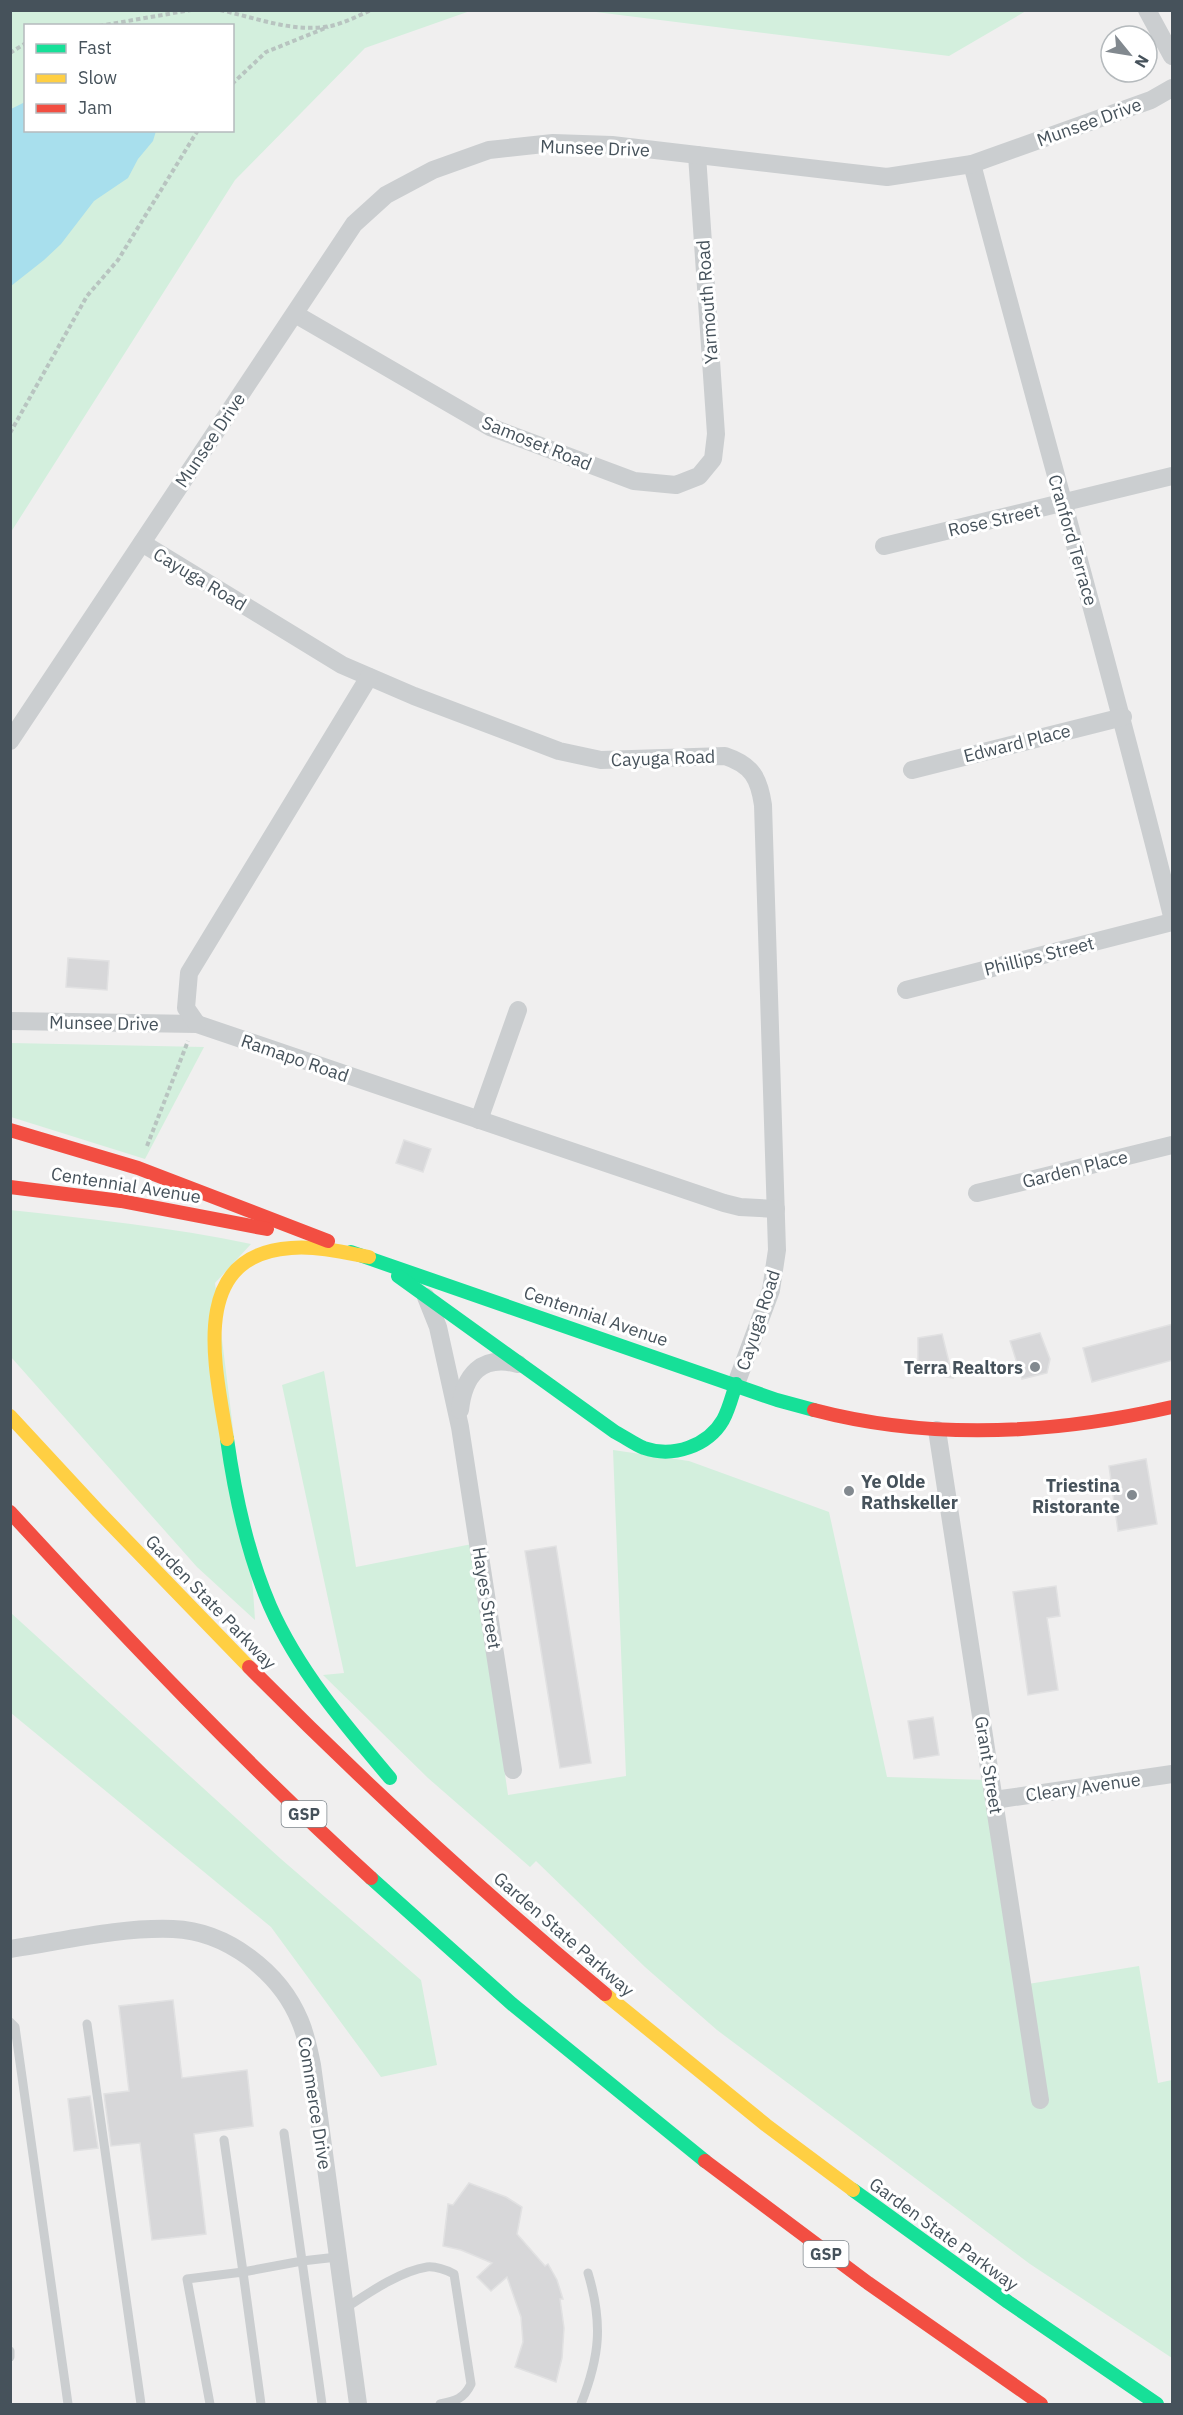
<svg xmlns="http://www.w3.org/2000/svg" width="1183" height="2415" viewBox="0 0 1183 2415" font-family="'IBM Plex Sans',sans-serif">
<rect width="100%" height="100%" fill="#f0efef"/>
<g fill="#d3efdd" fill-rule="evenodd">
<path d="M11 11H470L365 48 235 180 11 532ZM26 26H232V130H26Z"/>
<polygon points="588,11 1026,10 1026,11 949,56"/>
<polygon points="11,1043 204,1047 145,1159 11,1117"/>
<path d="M10 1210C91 1219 171 1227 251 1244L215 1283 253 1590 255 1620 197 1567 11 1357Z"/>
<polygon points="324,1371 356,1567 472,1544 508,1795 626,1776 613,1450 689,1461 829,1512 887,1777 988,1780 1022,1985 1139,1966 1158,2083 1172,2080 1172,2358 1030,2264 717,2030 645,1967 536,1861 530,1867 428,1778 323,1675 344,1673 282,1385"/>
<polygon points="11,1613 281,1859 421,1980 437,2065 381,2077 271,1927 11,1713"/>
</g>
<polygon fill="#a8dfed" points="25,102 26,130 156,131 153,141 138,159 128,178 94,201 61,244 44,260 11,286 11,109"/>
<g fill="#d7d7d9" stroke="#e1e1e2" stroke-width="1.5">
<polygon points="68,958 109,961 107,990 66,987"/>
<polygon points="404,1140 431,1149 423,1172 396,1163"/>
<polygon points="1173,1324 1173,1360 1092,1382 1083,1348"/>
<polygon points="1040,1333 1050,1359 1047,1373 1022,1379 1010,1341"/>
<polygon points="942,1334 953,1378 918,1372 918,1338"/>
<polygon points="1146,1459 1157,1524 1118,1531 1109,1466"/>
<polygon points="556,1546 591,1763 560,1768 525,1551"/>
<polygon points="1056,1586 1060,1616 1047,1618 1058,1690 1028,1695 1013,1592"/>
<polygon points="933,1717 939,1755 914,1759 908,1721"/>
<polygon points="173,2000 182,2078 247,2070 253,2126 194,2134 206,2234 152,2240 140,2143 111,2146 104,2094 129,2091 119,2006"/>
<polygon points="90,2096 98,2148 74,2151 68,2099"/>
<polygon points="469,2183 506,2197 522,2207 517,2234 545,2266 548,2264 557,2280 563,2299 560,2299 564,2328 562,2358 556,2382 515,2367 523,2342 521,2317 507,2277 491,2291 477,2277 492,2263 461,2250 443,2246 448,2204 453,2205"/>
</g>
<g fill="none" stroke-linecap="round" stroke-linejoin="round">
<g stroke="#b8c4c0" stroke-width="4" stroke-dasharray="4.5 3" stroke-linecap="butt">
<path d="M220 10C257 18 293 33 331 26 344 23 358 16 371 10"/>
<polyline points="99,26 191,10"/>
<polyline points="10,53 26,43"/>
<polyline points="232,84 266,52 328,27"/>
<polyline points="10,433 87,296 118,260 198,130"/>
<polyline points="147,1146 188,1041"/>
</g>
<g stroke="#cbced0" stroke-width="9">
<polyline points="10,2022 15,2027 68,2404"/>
<polyline points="87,2024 141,2404"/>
<polyline points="224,2140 243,2272 302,2261 284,2133"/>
<path d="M344 2309C367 2294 400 2271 427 2267 437 2266 446 2270 454 2274L471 2384C464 2399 455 2401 440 2404"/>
<polyline points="10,2351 10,2357"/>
<polyline points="210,2404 187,2279 243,2272 261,2404"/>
<polyline points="322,2404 302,2261 337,2257"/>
<path d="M581 2404C600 2356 603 2323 588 2273"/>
</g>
<g stroke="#cbced0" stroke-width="18">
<polyline points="1147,10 1172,56"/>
<path d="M972 164C1038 415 1110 664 1172 916"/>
<polyline points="295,314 490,427 634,481 676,485 699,476 713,459 716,434 697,155"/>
<path d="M142 543 342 665 414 696 559 751 601 760 725 756C752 765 759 778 763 805L777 1250 771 1290 736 1384"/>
<polyline points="884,546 1172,476"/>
<polyline points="10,741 354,224 386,195 433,170 489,150 553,143 612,145 887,177 972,164 1151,100 1172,88"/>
<polyline points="912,770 1123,717"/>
<polyline points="906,990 1172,922"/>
<polyline points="10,1021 197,1024 724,1203 740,1207 776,1209"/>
<polyline points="197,1024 186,1008 189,973 369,677"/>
<polyline points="479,1120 518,1010"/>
<polyline points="977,1193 1172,1145"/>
<polyline points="426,1297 438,1327 460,1427 513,1770"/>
<path d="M460 1410C464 1375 481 1354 518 1364"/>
<polyline points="937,1430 1040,2100"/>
<polyline points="994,1800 1172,1774"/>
<path d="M10 1949C64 1941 120 1927 173 1929 227 1931 280 1972 300 2021 306 2035 309 2050 312 2065L358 2404"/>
</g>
<g stroke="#16e098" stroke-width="14">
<polyline points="351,1252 777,1400 814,1410"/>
<path d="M398 1276 615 1432C625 1437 634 1444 644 1448 673 1458 708 1446 723 1420 729 1409 732 1396 736 1384"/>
<path d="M227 1439C235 1496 247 1553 270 1606 298 1670 345 1725 390 1778"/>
<polyline points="371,1878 512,2004 705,2161"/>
<polyline points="853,2190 1008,2302 1157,2404"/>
</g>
<g stroke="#ffcf43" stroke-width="14">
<polyline points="10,1416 98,1511 249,1667"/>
<path d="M227 1439C216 1370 186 1255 291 1248 317 1246 343 1252 369 1257"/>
<polyline points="605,1994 766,2125 853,2190"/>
</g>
<g stroke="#f24e42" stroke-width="14">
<polyline points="10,1130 138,1168 328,1241"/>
<polyline points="10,1187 121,1201 267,1229"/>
<path d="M814 1410C932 1441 1054 1434 1172 1407"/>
<path d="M10 1512C126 1638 244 1762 371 1878"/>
<path d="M249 1667C362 1781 481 1891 605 1994"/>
<polyline points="705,2161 868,2283 1041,2404"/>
</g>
</g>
<g fill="#82898f" stroke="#fff" stroke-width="2">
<circle cx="1035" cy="1367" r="6"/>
<circle cx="849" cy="1491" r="6"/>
<circle cx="1132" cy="1495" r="6"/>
</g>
<g text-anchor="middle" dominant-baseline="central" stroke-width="6" stroke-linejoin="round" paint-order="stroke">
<g fill="#fff" stroke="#7e868c" stroke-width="1.5">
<rect x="281.5" y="1801" width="45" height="26" rx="4.5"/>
<rect x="803.5" y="2241" width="45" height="26" rx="4.5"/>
</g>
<g font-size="16" font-weight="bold" fill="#46525b">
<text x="304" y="1814">GSP</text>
<text x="826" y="2254">GSP</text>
</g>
<g font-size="18" fill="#46525b" stroke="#fff">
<text transform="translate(1089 122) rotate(-20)">Munsee Drive</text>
<text transform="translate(595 148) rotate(2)">Munsee Drive</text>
<text transform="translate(707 302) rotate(-94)">Yarmouth Road</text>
<text transform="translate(210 440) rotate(-56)">Munsee Drive</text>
<text transform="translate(537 443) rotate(22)">Samoset Road</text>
<text transform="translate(994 520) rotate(-13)">Rose Street</text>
<text transform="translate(1073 540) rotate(74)">Cranford Terrace</text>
<text transform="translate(200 579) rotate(31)">Cayuga Road</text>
<text transform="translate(1017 743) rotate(-14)">Edward Place</text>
<text transform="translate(663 758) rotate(-2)">Cayuga Road</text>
<text transform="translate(1039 956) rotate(-14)">Phillips Street</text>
<text transform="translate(104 1023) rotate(1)">Munsee Drive</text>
<text transform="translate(295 1058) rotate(19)">Ramapo Road</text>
<text transform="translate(1075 1169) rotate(-14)">Garden Place</text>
<text transform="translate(126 1185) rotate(9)">Centennial Avenue</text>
<text transform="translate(596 1316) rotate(19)">Centennial Avenue</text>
<text transform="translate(758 1320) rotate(-72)">Cayuga Road</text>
<text transform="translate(487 1598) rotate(81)">Hayes Street</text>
<text transform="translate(211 1602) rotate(46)">Garden State Parkway</text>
<text transform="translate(989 1765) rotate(81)">Grant Street</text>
<text transform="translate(1083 1787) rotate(-8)">Cleary Avenue</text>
<text transform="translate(564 1934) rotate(41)">Garden State Parkway</text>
<text transform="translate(315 2103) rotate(81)">Commerce Drive</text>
<text transform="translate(944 2234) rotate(36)">Garden State Parkway</text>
</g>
<g font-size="18" font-weight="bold" fill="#46525b" stroke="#fff" text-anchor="end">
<text x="1023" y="1367">Terra Realtors</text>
<text x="861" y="1481" text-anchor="start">Ye Olde<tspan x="861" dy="21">Rathskeller</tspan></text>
<text x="1120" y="1485">Triestina<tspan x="1120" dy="21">Ristorante</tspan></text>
</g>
</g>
<rect width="1183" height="2415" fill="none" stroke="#46525b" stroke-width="24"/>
<rect x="24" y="24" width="210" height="108" fill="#ffffff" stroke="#b5babd" stroke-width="1.5"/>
<rect x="36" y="44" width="30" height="9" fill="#16e098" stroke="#b5babd" stroke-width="1.5"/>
<text x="78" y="54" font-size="18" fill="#46525b">Fast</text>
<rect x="36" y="74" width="30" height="9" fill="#ffcf43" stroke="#b5babd" stroke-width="1.5"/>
<text x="78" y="84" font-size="18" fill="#46525b">Slow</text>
<rect x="36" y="104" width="30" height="9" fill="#f24e42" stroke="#b5babd" stroke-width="1.5"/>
<text x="78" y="114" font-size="18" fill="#46525b">Jam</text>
<g transform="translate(1129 54) rotate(120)"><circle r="28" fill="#ffffff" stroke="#b5babd" stroke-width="1.5"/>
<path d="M0-4.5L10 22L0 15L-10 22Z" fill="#82898f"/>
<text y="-9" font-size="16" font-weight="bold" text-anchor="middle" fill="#46525b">N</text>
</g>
</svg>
